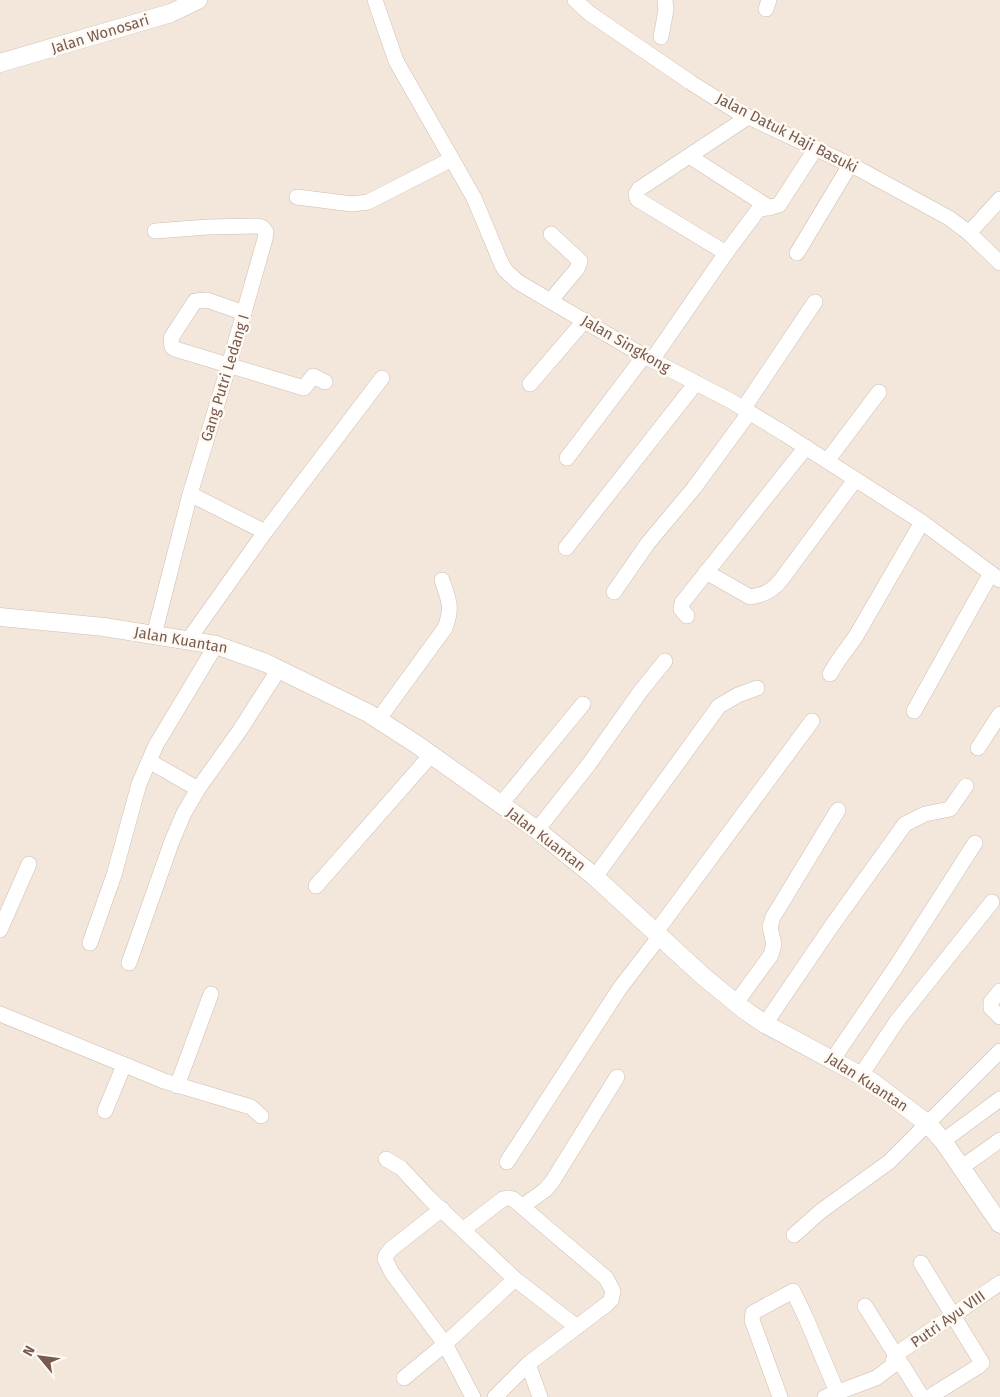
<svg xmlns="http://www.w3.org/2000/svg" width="1000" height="1397" viewBox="0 0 1000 1397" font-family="'Fira Sans',sans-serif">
<rect width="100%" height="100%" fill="#fcf5ec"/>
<rect fill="#f3e7db" x="0" y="0" width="1000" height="1397"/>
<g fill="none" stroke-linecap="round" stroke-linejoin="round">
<defs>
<g id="minor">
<polyline points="375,0 396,61 474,198 502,265 506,271 518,282 644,356 731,401 785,434 922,522 1000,580"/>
<polyline points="575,0 589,13 690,82 736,111 859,169 949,218 969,233 1000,263"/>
<polyline points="766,9 769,0"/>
<polyline points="661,37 666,10 665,0"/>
<polyline points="689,156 770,208"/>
<polyline points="297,197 352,204 368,202 452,159"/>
<polyline points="969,233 1000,199"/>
<polyline points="726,253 758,210 779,205 816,148"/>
<polyline points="797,253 850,165"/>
<polyline points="551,300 577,269 580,261 551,234"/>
<polyline points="244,313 207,300 195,301 171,338 172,347 175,349 304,388 313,376 325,382"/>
<polyline points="652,360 726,253 637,199 636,194 639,189 748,117"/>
<polyline points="530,384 585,320"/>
<polyline points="743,409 815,302"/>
<polyline points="567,458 644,356"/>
<polyline points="827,461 879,392"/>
<polyline points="190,494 265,532"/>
<polyline points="566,548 696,383"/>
<path d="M706 572 750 597C763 595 773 591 781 580L855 480"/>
<polyline points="614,592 648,543 694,488 749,413"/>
<polyline points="687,616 681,609 682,603 806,447"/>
<polyline points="154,635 190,494 229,365 265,239 266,232 262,227 257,226 208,227 155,231"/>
<polyline points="189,639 265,532 382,378"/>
<polyline points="830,674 838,661 856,636 922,522"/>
<polyline points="914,711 991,573"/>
<path d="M378 720 445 628C453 607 449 601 442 580"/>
<polyline points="978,748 1000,714"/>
<polyline points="149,761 198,789"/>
<polyline points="501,804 583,704"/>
<polyline points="537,830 589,764 640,692 665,661"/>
<polyline points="595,877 719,706 738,695 757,688"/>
<polyline points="316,886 431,755"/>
<polyline points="0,930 29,864"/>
<polyline points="656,932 812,721"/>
<polyline points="90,943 114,875 139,784 156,745 216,645"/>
<polyline points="129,963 172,841 184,813 198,789 240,730 279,669"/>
<polyline points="1000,991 991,1002 991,1008 1000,1017"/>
<polyline points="736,1003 771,955 774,944 770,927 773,917 838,810"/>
<polyline points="0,1014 164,1081 251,1107 261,1116"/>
<polyline points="765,1024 833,924 905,824 925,814 950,809 966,786"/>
<polyline points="833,1059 895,968 975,843"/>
<polyline points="861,1075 897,1021 992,902"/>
<polyline points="177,1086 211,994"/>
<polyline points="105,1111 124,1065"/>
<polyline points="943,1141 1000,1099"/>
<polyline points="386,1159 401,1168 429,1198 515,1279 577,1327"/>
<polyline points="507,1162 620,988 660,936"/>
<polyline points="962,1167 1000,1140"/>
<polyline points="523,1206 545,1190 552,1182 617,1077"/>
<polyline points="442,1209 391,1249 386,1255 385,1259 392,1273 445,1344 473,1397"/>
<polyline points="464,1229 503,1199 509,1198 513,1199 606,1278 613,1291 611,1300 607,1304 528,1364 495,1397"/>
<polyline points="794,1235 821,1211 889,1162 1000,1051"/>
<polyline points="921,1263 982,1363 979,1366 929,1397"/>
<polyline points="865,1306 922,1397"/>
<polyline points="895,1355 1000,1283"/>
<polyline points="528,1364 540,1397"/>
<polyline points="404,1378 445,1344 515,1279"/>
<polyline points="780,1397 752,1320 753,1313 756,1311 793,1291 806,1318 837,1392"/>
<polyline points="825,1397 876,1378 892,1366 895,1355"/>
</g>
<g id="tertiary">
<polyline points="0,63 171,13 198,0"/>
<polyline points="0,617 104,627 216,645 266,663 368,713 416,744 537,830 595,877 704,977 743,1009 765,1024 871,1081 928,1124 943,1141 1000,1224"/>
</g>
</defs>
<use href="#minor" stroke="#cebdb1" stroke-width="16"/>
<use href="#tertiary" stroke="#cebdb1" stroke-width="19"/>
<use href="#minor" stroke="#fff" stroke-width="15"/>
<use href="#tertiary" stroke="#fff" stroke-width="18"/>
</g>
<g text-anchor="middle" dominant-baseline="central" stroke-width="5" stroke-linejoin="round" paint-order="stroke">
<g font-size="15" fill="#775b4f" stroke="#fef9f3">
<text transform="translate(100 34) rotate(-17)">Jalan Wonosari</text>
<text transform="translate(787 133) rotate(27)">Jalan Datuk Haji Basuki</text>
<text transform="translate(626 344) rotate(30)">Jalan Singkong</text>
<text transform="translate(225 378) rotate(-73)">Gang Putri Ledang I</text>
<text transform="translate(181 640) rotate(10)">Jalan Kuantan</text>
<text transform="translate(546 839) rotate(37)">Jalan Kuantan</text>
<text transform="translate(867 1082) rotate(33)">Jalan Kuantan</text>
<text transform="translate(948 1319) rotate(-35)">Putri Ayu VIII</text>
</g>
</g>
<g transform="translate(40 1357) rotate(299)" stroke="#fef9f3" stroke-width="4" paint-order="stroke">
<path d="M0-4L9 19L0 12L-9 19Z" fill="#775b4f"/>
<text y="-8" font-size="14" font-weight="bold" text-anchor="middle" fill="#775b4f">N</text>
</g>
</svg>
